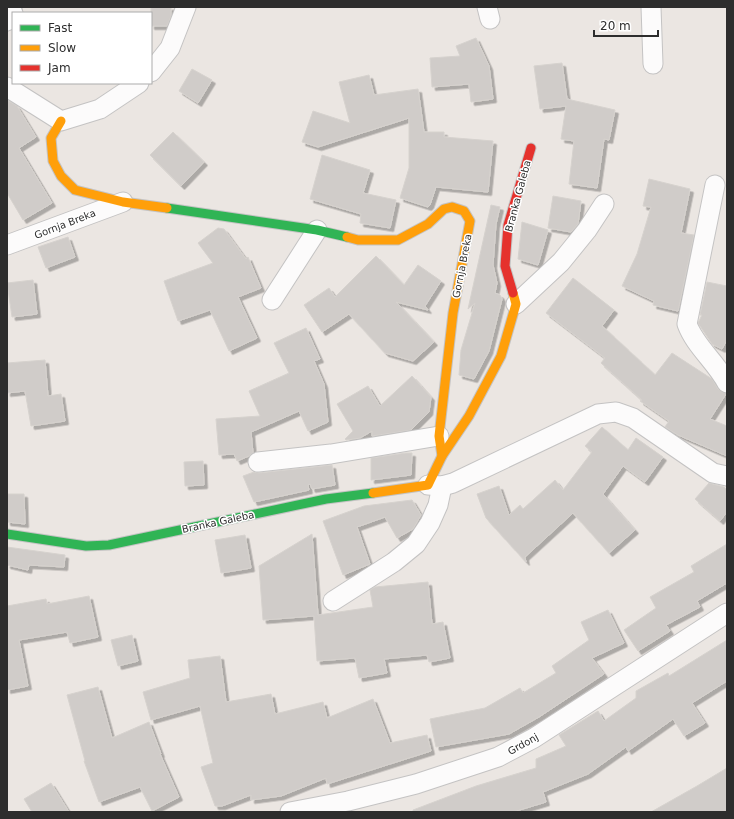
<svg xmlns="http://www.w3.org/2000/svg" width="734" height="819" viewBox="0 0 734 819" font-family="'DejaVu Sans',sans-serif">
<defs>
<filter id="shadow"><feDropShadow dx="3.5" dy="3.5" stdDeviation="0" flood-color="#0004"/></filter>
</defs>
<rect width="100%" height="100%" fill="#ebe6e2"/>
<g fill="#d0ccc9" stroke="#d6d2ce" filter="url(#shadow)">
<polygon points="151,7 171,7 171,16 167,26 151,26"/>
<polygon points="476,38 489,66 493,99 471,102 469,84 432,87 430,58 460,56 456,46"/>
<polygon points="562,63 567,99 615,110 609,140 604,139 597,188 569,184 574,141 561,139 566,106 540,109 534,66"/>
<polygon points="192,69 212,80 198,103 179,91"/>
<polygon points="369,75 374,95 418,89 424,132 444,132 444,137 493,141 488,192 436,187 430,205 428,207 400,198 409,168 409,118 318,147 302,142 313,111 350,123 339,82"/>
<polygon points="7,100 17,106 36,137 19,148 52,203 23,220 7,193"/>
<polygon points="173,132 204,162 181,186 150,155"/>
<polygon points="322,155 370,170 363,193 396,200 390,228 360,223 361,214 310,199"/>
<polygon points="649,179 690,189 681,233 694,235 678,311 653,305 654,301 622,286 637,254 651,207 643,206"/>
<polygon points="553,196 581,201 578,224 571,232 548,228"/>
<polygon points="491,205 500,207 496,224 493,265 497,283 495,293 500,295 502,299 489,351 474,379 459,375 461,350 475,303 468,309"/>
<polygon points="522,222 548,230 538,265 518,259"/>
<polygon points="218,228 224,229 246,259 248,257 261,288 238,297 257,338 229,351 210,310 178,321 164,281 213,263 198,243"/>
<polygon points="68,237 75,257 46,268 38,247"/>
<polygon points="376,256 404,285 418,265 441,281 425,306 428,310 396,302 434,342 413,361 385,353 349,314 322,332 304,305 329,288 335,297"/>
<polygon points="573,278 614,310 602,326 655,375 672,353 712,379 718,389 726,394 710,419 727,426 727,456 678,435 665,427 669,421 640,401 642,400 601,363 605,358 546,313"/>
<polygon points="33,280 37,314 12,317 7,283"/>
<polygon points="707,282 727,286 727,340 722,349 712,344 698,323 702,315 700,315"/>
<polygon points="306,328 320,359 314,361 324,384 328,422 308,431 299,411 251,432 253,453 249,456 237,461 234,454 219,455 216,419 260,416 249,391 289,373 274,343"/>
<polygon points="45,360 48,396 61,394 65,421 31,426 25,391 7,393 7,363"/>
<polygon points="412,376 431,397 429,412 411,430 372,436 372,431 360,438 346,440 345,439 353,431 337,404 368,386 380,406"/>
<polygon points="602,427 628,450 636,438 663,457 645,482 623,466 603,494 635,530 609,553 573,513 525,557 526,562 486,518 477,494 499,486 509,515 520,505 523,509 555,480 563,490 592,452 585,446"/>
<polygon points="406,453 412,453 411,475 371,480 371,458"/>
<polygon points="203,461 204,485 185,486 184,462"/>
<polygon points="332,465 335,485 312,489 310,484 308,485 309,490 254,502 243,476 254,472 259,473"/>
<polygon points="709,483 724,487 727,490 727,512 720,521 695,499"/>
<polygon points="7,494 24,494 25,524 7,522"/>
<polygon points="412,500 421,515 413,529 397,538 385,517 357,527 370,564 343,575 323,521 364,506"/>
<polygon points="312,534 318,615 373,607 370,590 375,587 428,582 432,624 443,622 450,658 429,662 427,655 384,659 387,673 359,678 355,658 317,661 314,616 263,620 259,566"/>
<polygon points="245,535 251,568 221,573 215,540"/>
<polygon points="727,544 727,583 697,601 700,607 666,625 670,631 638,651 624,630 656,608 650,597 694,572 691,566"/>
<polygon points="7,547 65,555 64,567 29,565 28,570 7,565"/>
<polygon points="89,596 98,637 70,643 67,632 19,640 28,686 7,690 7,606 46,599 47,604"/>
<polygon points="608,610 624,643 592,658 604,674 539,717 509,734 436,747 430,719 485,708 520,688 523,693 556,673 552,666 589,640 581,622"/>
<polygon points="132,635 138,661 118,666 111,640"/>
<polygon points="727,640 727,681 692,703 705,723 684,736 673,719 628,751 626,747 588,774 543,792 546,802 513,812 413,812 413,810 476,786 536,768 536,759 566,746 559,735 598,711 604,721 636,698 636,691 668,673 669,676"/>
<polygon points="220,656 226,702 271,694 275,714 323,702 327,718 373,699 390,743 427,735 431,751 327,784 326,778 281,796 251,800 251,795 222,806 215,806 201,767 213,763 200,706 151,720 143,692 190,678 188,660"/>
<polygon points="98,687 112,738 149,722 161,754 160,754 179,797 152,811 140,787 99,802 84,761 85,761 67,695"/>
<polygon points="727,768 727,812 651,812 697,786"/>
<polygon points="51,783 69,812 32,812 24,799"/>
</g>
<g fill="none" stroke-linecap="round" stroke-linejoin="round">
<defs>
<g id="street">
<polyline points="487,7 490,19"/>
<polyline points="651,7 653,64"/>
<polyline points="7,21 13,13"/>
<polyline points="151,72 170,48 186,7"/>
<polyline points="7,87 61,121 100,109 139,83"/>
<path d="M715 185 687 324C695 346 716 362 727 383"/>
<polyline points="7,245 123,202"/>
<polyline points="272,300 317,230"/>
<polyline points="516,304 561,262 587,230 604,204"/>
<polyline points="258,462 331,454 439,436"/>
<polyline points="428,485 442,486 453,483 598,414 616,412 633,418 713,473 727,476"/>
<polyline points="333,601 394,562 416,544 430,523 438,505 442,486"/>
<polyline points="290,812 348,801 416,784 498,757 534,738 727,613"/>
</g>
<g id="fast">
<polyline points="167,208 317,230 347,237"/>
<polyline points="7,534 86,546 109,545 326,499 373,493"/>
</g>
<g id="slow">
<polyline points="61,121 51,138 53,161 61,176 75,190 123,202 167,208"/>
<polyline points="347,237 358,240 398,240 428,224 444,209 452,207 464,211 470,221 453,313 439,436 442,456"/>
<polyline points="373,493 428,485 442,456 469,416 501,356 516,304 513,293"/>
</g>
<polyline id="jam" points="513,293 505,266 508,225 531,148"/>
</defs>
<use href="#street" stroke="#c4c3c3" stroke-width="21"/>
<use href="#fast" stroke="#c4c3c3" stroke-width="11"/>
<use href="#slow" stroke="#c4c3c3" stroke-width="11"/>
<use href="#jam" stroke="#c4c3c3" stroke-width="11"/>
<use href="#street" stroke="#fcfbfb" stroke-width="19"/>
<use href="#fast" stroke="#30b455" stroke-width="9"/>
<use href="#slow" stroke="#ff9f0a" stroke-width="9"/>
<use href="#jam" stroke="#e5322d" stroke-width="9"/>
</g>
<g text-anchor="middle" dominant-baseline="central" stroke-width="3" stroke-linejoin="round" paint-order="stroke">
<g font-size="10" fill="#2d2d2d" stroke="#fff">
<text transform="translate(518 196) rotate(-75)">Branka Galeba</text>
<text transform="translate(65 224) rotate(-21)">Gornja Breka</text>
<text transform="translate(462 266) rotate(-79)">Gornja Breka</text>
<text transform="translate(218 522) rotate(-12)">Branka Galeba</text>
<text transform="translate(523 744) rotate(-29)">Grdonj</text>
</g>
</g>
<rect width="734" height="819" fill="none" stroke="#2d2d2d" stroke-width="16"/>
<rect x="12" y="12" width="140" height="72" fill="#ffffff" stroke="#ababab"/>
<rect x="20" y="25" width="20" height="6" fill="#30b455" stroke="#ababab"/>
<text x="48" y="32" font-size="12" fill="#2d2d2d">Fast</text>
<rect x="20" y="45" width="20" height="6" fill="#ff9f0a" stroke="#ababab"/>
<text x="48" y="52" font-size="12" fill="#2d2d2d">Slow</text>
<rect x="20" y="65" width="20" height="6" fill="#e5322d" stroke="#ababab"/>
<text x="48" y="72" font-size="12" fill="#2d2d2d">Jam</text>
<path d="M594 30v6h64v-6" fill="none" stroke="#2d2d2d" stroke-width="2"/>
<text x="600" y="30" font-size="12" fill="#2d2d2d" stroke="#ffffff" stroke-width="3" paint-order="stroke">20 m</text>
</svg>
